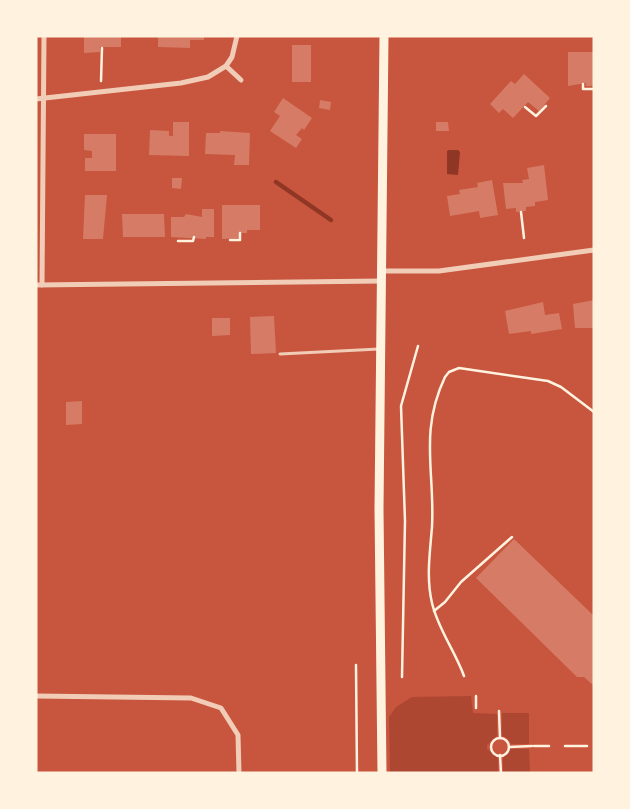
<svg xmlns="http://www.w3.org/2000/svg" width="630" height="809" viewBox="0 0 630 809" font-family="Ubuntu,sans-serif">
<rect width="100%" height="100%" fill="#c8553d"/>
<g fill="#ae4732">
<polygon points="471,696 473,713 497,714 497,736 487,745 487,749 498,757 498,773 390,773 389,717 396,707 412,697"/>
<polygon points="502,713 529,713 529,744 511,744 507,738 502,736"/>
<polygon points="511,749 529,749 530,773 503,773 503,757"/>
</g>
<polygon fill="#8f3625" points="449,150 458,150 460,152 458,175 447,174 447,151"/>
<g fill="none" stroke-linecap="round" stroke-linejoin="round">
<polyline stroke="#8f3625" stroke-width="4.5" points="276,182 331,220"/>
</g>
<g fill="#d67c66">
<polygon points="84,36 121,36 121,47 100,47 100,52 84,53"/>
<polygon points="158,36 204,36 204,40 190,40 190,48 158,47"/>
<rect x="292" y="45" width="19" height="37"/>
<polygon points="568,52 594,52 594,86 586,86 586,83 568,86"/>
<polygon points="524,74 550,98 539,111 528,102 513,118 503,109 499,113 490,104 511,81 515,84"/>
<polygon points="283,98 312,118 304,130 302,128 296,135 302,139 296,148 270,131 280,116 274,112"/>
<polygon points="320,100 331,102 330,110 319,108"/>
<polygon points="173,122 189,122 189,156 149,155 150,130 169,131 169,136 173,136"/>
<polygon points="436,122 448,122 449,131 436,131"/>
<polygon points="220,131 250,133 249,165 234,165 235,155 205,154 206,133 220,133"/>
<polygon points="84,134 116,134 116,171 85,171 85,158 92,158 92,151 84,150"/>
<polygon points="544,165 548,200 535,202 535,206 526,207 526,211 516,212 516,208 506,209 503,183 523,183 522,180 529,179 527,168"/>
<polygon points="172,178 182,178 181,189 172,188"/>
<polygon points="492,180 498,215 480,218 479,211 450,216 447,196 460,194 459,190 478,187 477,183"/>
<polygon points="85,195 107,195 103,239 83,239"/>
<polygon points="222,205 260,205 260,230 247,230 247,233 239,233 239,238 222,239"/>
<polygon points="202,209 214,209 214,237 206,237 206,239 171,237 171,217 184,217 186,214 202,217"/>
<polygon points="122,214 164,214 165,237 123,237"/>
<polygon points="594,300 594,328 575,328 573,304"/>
<polygon points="543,302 545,315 559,313 562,329 531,334 531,331 509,334 505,311"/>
<polygon points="274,316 276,353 251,354 250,317"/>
<polygon points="212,318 230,318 230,335 212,336"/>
<polygon points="82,401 82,424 66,425 66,402"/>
<polygon points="514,539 594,616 594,686 584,677 577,677 476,578"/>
</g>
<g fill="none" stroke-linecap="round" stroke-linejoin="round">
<g stroke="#fff3e0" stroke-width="2.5">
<polyline points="101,81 102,48"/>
<polyline points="583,84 583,89 594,89"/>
<polyline points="525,107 536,116 546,106"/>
<polyline points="521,212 524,238"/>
<polyline points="230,240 240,240 240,233"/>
<polyline points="178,241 193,241 194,237"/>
<polyline points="434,611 445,602 461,582 512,537"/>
<polyline points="356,665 357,773"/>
<path d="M464 676C455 651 438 629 432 603 426 578 430 552 432 527 435 471 419 432 445 377L449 372 459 368 548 381 561 387 594 412"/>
<polyline points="402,677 405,521 401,406 418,346"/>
<polyline points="476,696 476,708"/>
<polyline points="499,711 500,738"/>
<circle cx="500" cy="747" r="9"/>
<polyline points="534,746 549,746"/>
<polyline points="565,746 587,746"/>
<polyline points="509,747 532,746"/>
<polyline points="500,755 501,773"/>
</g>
<polyline stroke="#f1ccb7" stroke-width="3" points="280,354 379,349"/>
<g stroke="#f1ccb7" stroke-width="5">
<polyline points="226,66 241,80"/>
<polyline points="36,99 181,83 208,77 226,66 232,57 237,36"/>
<polyline points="381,271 439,271 594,250"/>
<polyline points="36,285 381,281"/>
<polyline points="42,285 44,36"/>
<polyline points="36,696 191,698 221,708 238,735 239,773"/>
</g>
<polyline stroke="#fff3e0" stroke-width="9" points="382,773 379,509 384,36"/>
</g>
<rect width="630" height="809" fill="none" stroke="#fff3e0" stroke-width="75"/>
</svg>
